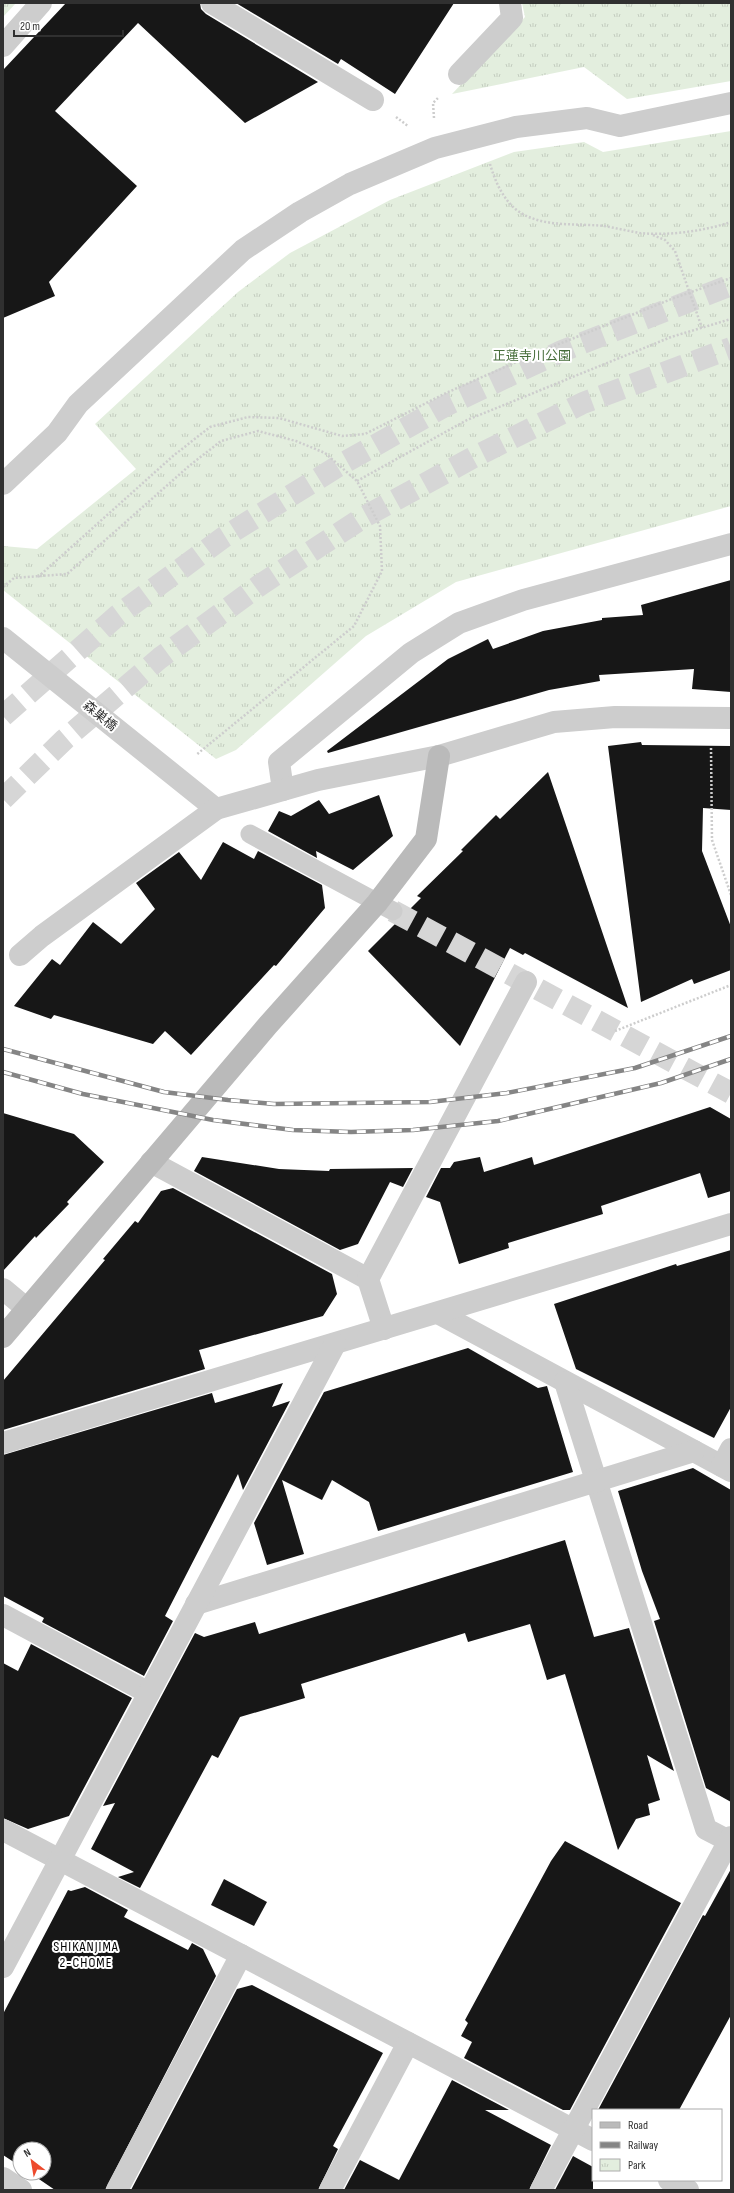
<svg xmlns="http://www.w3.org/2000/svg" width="734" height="2193" viewBox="0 0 734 2193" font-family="'Sofia Sans Condensed','Noto Sans JP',sans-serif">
<defs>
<pattern id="park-tufts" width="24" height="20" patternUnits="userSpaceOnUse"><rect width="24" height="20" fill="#e3eede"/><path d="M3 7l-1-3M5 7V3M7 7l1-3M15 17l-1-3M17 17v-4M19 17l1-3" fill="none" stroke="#c3ccbf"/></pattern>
</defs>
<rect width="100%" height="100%" fill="#fff"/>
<g fill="url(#park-tufts)">
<polygon points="3,3 16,3 3,17"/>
<polygon points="522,3 731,3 731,81 627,99 584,67 452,94 525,17"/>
<polygon points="731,131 731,506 456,582 366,636 236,750 216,759 3,590 3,546 37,549 136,469 95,424 238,292 290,253 390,200 514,152 584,142 603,152"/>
</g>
<g fill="#171717">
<polygon points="66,3 200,3 201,9 206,14 318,82 245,123 138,23 55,111 137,186 49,282 55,296 3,318 3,70"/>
<polygon points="236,3 454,3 395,94 341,59 338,64"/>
<polygon points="731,580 731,692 692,689 694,669 599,675 600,681 549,690 328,753 327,751 448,659 488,639 493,649 543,631 602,620 602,618 643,615 641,605"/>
<polygon points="641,742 642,745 731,746 731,810 703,808 702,851 731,927 731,970 694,984 692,979 641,1002 608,746"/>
<polygon points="548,772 628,1008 525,953 523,955 510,948 460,1046 368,951 421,898 417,896 463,851 461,850 496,815 500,819"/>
<polygon points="379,795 393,836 353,870 316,851 317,858 268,831 279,811 291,816 319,800 329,814"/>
<polygon points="223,842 254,859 258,851 322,885 325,908 276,966 274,965 191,1055 165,1031 153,1044 54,1015 51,1019 14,1006 52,959 60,965 93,922 121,944 155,909 136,883 179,852 201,880"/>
<polygon points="710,1107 731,1119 731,1191 708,1198 700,1173 601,1206 603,1214 508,1243 509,1248 459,1264 440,1202 426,1197 441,1168 450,1168 454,1162 480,1157 484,1172 532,1157 534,1165"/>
<polygon points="3,1113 74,1134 104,1162 67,1202 69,1204 36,1238 35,1236 3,1271"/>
<polygon points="202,1157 279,1169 329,1171 330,1169 413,1168 403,1187 390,1182 358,1244 340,1250 194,1171"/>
<polygon points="173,1188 332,1274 337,1294 323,1316 199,1350 205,1369 3,1430 3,1381 105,1260 103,1259 135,1221 138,1223 161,1191"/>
<polygon points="731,1250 731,1407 714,1438 576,1369 554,1304 676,1264 677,1266"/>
<polygon points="468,1348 538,1388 547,1386 573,1472 378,1531 369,1502 332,1480 322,1500 282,1480 304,1554 267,1565 254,1523 324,1392"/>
<polygon points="283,1383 272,1407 290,1401 243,1490 238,1474 165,1616 173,1621 144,1676 42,1622 44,1618 3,1596 3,1455 212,1393 215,1403"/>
<polygon points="693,1468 731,1490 731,1802 706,1788 654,1621 660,1619 642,1571 618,1491"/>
<polygon points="565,1540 594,1637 629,1628 674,1771 647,1755 660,1800 648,1804 650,1815 636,1819 618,1850 565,1674 547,1680 530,1624 468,1642 465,1633 301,1684 305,1698 240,1717 218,1758 212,1755 140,1888 118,1877 134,1872 91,1849 115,1803 103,1806 195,1633 204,1637 255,1622 259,1634"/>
<polygon points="31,1644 132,1698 69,1816 28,1829 3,1818 3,1663 18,1671"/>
<polygon points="565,1841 681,1903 570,2110 563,2110 464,2058 472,2042 461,2036 468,2023 465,2020 551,1861"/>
<polygon points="731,1869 731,2015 679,2110 598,2110 703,1915 705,1916"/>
<polygon points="224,1879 267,1902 254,1926 211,1905"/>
<polygon points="85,1887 128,1910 124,1917 188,1950 192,1943 203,1949 216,1976 105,2190 55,2190 30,2173 44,2173 44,2149 20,2149 20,2166 3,2155 3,2014 68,1890 71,1891"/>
<polygon points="252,1985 383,2053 333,2146 338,2149 318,2190 131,2190 237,1989"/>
<polygon points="452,2080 509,2110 485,2110 551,2145 529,2190 344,2190 360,2160 399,2180"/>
<polygon points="573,2156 593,2167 593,2190 555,2190"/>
</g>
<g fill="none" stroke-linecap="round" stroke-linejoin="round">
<polyline stroke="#d6d6d6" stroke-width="22" stroke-dasharray="22 11" stroke-linecap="butt" points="393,911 731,1093"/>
<g stroke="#d6d6d6" stroke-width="22" stroke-dasharray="22 11" stroke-linecap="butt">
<polyline points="3,716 118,615 224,537 340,465 447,405 562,351 731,285"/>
<polyline points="3,799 65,739 160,658 260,585 364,517 474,457 583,403 731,348"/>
</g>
<g stroke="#cdcdcd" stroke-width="2.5" stroke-dasharray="2 2" stroke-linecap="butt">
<polyline points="396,117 408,126"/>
<polyline points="434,118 433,103 439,97"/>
<path d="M490 164C495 181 503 200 518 211 542 228 577 223 604 226 616 228 628 231 640 233 669 236 704 231 731 222"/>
<polyline points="653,235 665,240 675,251 702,328"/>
<polyline points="357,481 467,420 671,337 731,319"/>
<polyline points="38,577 173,456 210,427 248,417 279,418 342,436 365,434 446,393 539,352 674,298 731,278"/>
<polyline points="3,587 14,578 67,574 189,466 221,441 258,431 296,441 325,453 357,481 380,526 382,571 354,626 196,755"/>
<polyline points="711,748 712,840 731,895"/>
<polyline points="615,1031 731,985"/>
</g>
<polyline stroke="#cdcdcd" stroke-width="19" points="250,834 393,911"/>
<g stroke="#cdcdcd" stroke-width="22">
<polyline points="212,3 373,100"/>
<polyline points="3,46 41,3"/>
<polyline points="459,74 512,18 510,3"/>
<polyline points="3,484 57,433 78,404 243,250 300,212 350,184 435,148 516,127 587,118 620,126 731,103"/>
<polyline points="3,638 216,809"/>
<polyline points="283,790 279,762 411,653 459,623 523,600 731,544"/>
<polyline points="20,955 42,936 216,809 318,780 439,756 554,722 615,717 731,718"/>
<polyline points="151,1162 368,1279"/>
<polyline points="3,1289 27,1309"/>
<polyline points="438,1313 731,1471"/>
<polyline points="384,1329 368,1279 526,982"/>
<polyline points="565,1382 706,1829 731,1842"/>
<polyline points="3,1443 731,1224"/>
<polyline points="722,1466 731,1449"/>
<polyline points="196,1604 694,1451"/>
<polyline points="3,1615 149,1693"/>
<polyline points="3,1830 593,2140"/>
<polyline points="3,1967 335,1344"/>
<polyline points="3,2178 21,2190"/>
<polyline points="669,2180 688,2190"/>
<polyline points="117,2190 241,1955"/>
<polyline points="330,2190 408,2043"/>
<polyline points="541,2190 731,1837"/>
</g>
<polyline stroke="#bababa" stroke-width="22" points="3,1337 268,1025 377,903 426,839 439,756"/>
<defs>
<g id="rail">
<polyline points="3,1049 164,1092 228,1100 274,1104 430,1102 507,1093 635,1068 731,1036"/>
<polyline points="3,1072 83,1094 213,1120 293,1130 351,1132 413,1130 498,1121 661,1083 731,1059"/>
</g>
</defs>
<use href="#rail" stroke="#858585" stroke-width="4.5"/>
<use href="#rail" stroke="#fff" stroke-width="3" stroke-dasharray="9" stroke-linecap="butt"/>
</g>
<g text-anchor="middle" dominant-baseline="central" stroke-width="4" stroke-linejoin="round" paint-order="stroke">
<g font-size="13" fill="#476e3b" stroke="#fff">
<text x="532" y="356">正蓮寺川公園</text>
</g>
<g font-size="13" fill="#303030" stroke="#fff">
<text transform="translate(100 716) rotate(39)">森巣橋</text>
</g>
<g font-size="14" letter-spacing="1" fill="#000" stroke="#fff">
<text x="86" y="1946">SHIKANJIMA<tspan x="86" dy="16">2-CHOME</tspan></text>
</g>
</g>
<rect width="734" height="2193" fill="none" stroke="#303030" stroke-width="8"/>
<rect x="592" y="2109" width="130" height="72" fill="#ffffff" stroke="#acacac"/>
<rect x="600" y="2122" width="20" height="6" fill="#bababa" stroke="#acacac"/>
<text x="628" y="2129" font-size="12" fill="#303030">Road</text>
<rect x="600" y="2142" width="20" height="6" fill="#858585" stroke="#acacac"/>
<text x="628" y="2149" font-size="12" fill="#303030">Railway</text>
<rect x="600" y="2159" width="20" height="12" fill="url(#park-tufts)" stroke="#acacac"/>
<text x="628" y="2169" font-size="12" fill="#303030">Park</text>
<g transform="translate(32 2161) rotate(329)"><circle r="19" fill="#ffffff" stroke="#acacac"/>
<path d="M0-3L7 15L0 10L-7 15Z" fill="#ed4a2d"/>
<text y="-6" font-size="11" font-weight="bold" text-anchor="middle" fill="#303030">N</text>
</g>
<path d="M14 30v6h109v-6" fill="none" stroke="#303030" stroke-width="2"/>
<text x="20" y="30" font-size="12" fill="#303030" stroke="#ffffff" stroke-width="3" paint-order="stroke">20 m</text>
</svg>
